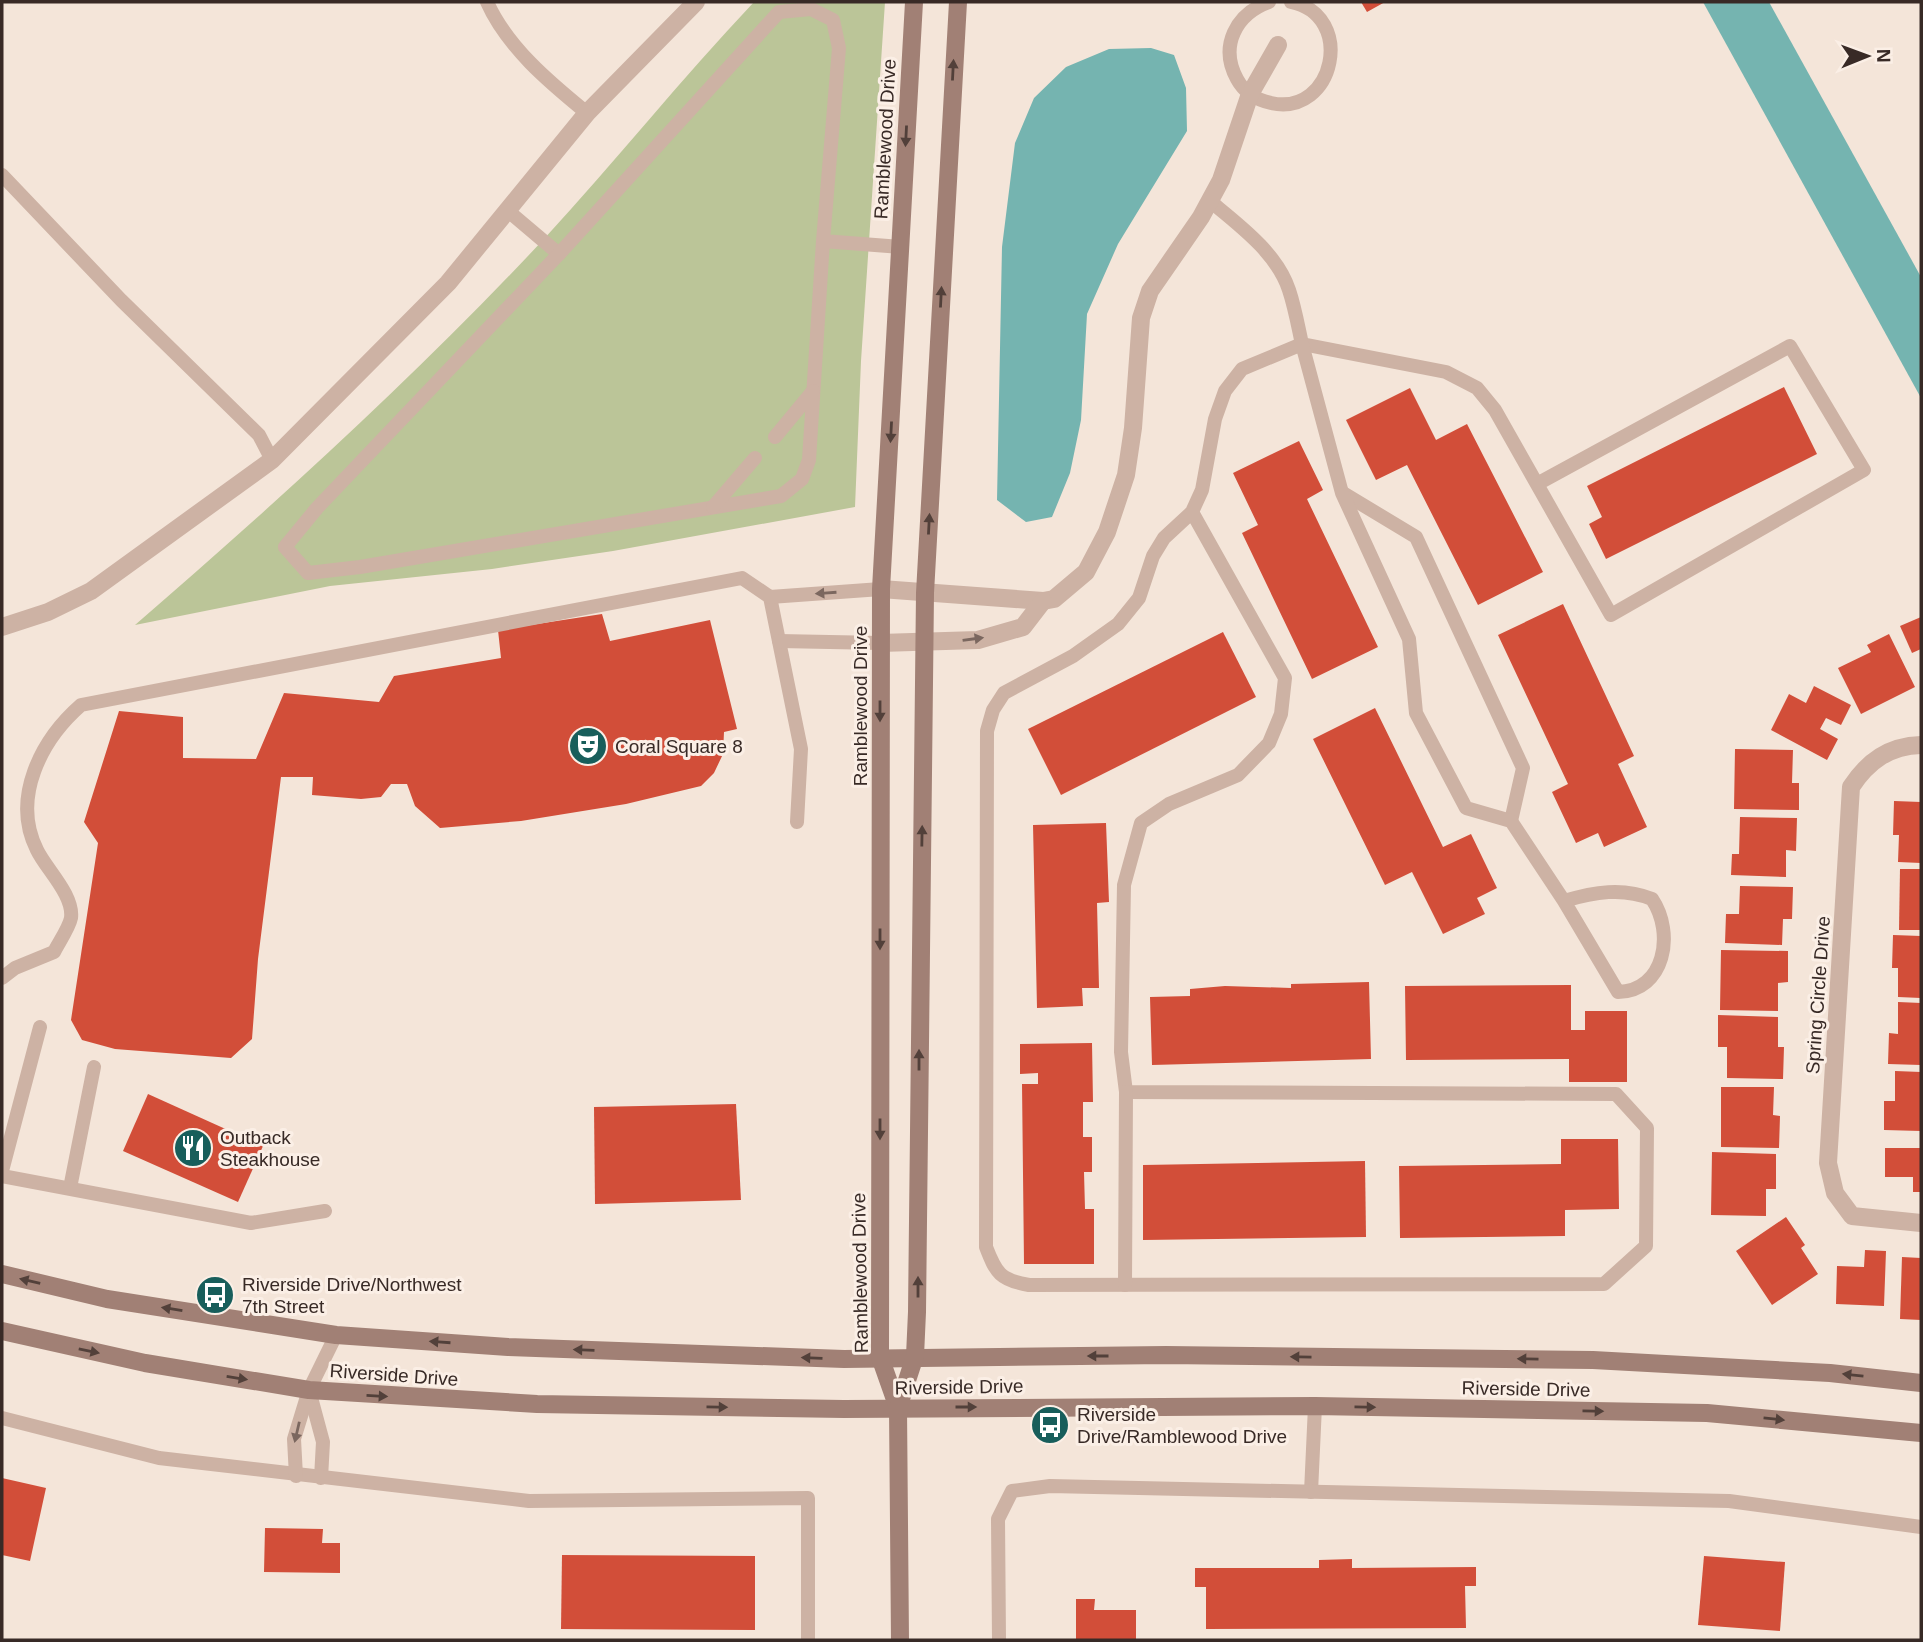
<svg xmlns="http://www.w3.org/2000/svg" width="1923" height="1642" viewBox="0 0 1923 1642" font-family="Arial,sans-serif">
<rect width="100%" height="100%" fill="#f4e5d9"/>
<path fill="#bbc598" d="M754 2H885L861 361 855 507 613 551 492 569 330 586 135 625C277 502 415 377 543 240 615 162 681 79 754 2Z"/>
<g fill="#75b4b0">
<polygon points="1703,2 1769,2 1921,277 1921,398"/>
<polygon points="1151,48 1174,55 1186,88 1187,131 1118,244 1087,314 1081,420 1070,473 1052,517 1026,522 997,500 1002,247 1015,143 1034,98 1066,67 1109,49"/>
</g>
<g fill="#d24e39">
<polygon points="1361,2 1385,2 1367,12"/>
<polygon points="1784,387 1817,454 1606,559 1589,524 1602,517 1587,486"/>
<polygon points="1410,388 1436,440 1467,424 1543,572 1478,605 1407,465 1376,480 1346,420"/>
<polygon points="1299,441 1323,490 1307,499 1378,647 1312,679 1242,533 1258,525 1233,473"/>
<polygon points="1563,604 1634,756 1618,764 1647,827 1604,847 1598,833 1576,843 1552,792 1568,784 1498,635"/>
<polygon points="602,614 610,641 710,620 737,729 724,732 723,754 714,773 701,786 626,804 521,821 440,828 415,806 407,784 391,784 381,797 361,799 312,795 313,777 281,777 258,959 252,1039 231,1058 115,1049 82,1040 71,1020 98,843 84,822 119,711 183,717 183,758 256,759 284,693 379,702 394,676 501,658 498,630"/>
<polygon points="1921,617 1921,649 1912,653 1900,626"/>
<polygon points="1223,632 1256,697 1061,795 1028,729"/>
<polygon points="1889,634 1915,687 1861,714 1838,668 1871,652 1867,645"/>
<polygon points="1814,686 1851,705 1841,725 1826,718 1820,729 1838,739 1827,760 1771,730 1789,694 1806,703"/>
<polygon points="1375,708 1443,847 1471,834 1497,888 1477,898 1485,914 1443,934 1412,872 1385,885 1313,739"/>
<polygon points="1735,749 1793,750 1792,783 1799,783 1799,810 1734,809"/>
<polygon points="1894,801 1921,802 1921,863 1898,862 1899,835 1893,835"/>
<polygon points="1740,817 1797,818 1796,851 1786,850 1786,877 1731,875 1732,854 1739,854"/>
<polygon points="1106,823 1109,902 1097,903 1099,988 1082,988 1083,1006 1037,1008 1033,825"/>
<polygon points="1900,869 1921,869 1921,930 1899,930"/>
<polygon points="1740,886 1793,887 1792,919 1783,919 1782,945 1725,943 1726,914 1739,914"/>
<polygon points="1893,935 1921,936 1921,998 1898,997 1898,968 1892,968"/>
<polygon points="1721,950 1788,951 1788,982 1778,983 1778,1011 1720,1010"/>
<polygon points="1369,982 1371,1059 1152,1065 1150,997 1190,996 1190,989 1225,986 1291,988 1291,984"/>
<polygon points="1571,985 1571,1030 1585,1030 1585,1011 1627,1011 1627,1082 1569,1082 1569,1059 1406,1060 1405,986"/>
<polygon points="1898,1002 1921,1003 1921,1065 1888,1064 1889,1033 1898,1034"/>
<polygon points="1718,1015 1778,1017 1778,1047 1784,1047 1783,1079 1727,1078 1727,1047 1718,1047"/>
<polygon points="1092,1043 1093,1102 1083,1102 1083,1137 1092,1137 1092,1172 1084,1172 1085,1209 1094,1209 1094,1264 1024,1264 1022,1084 1038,1084 1038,1073 1020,1074 1020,1044"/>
<polygon points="1895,1071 1921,1072 1921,1131 1884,1130 1884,1101 1895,1101"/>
<polygon points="1721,1087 1774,1087 1773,1115 1780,1116 1779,1148 1721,1147"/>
<polygon points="148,1094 263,1146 238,1202 123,1151"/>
<polygon points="736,1104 741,1200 595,1204 594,1107"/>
<polygon points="1561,1139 1618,1139 1619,1209 1565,1210 1565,1236 1400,1238 1399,1166 1561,1164"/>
<polygon points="1885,1148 1921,1148 1921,1192 1913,1192 1913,1177 1885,1177"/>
<polygon points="1712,1152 1776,1154 1776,1189 1766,1189 1766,1216 1711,1215"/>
<polygon points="1365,1161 1366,1237 1143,1240 1143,1165"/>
<polygon points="1786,1217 1805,1245 1801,1248 1818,1274 1772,1305 1736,1251"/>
<polygon points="1865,1250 1886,1251 1884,1306 1836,1304 1837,1266 1864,1267"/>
<polygon points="1902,1257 1921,1258 1921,1320 1900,1319"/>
<polygon points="2,1478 46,1488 30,1561 2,1555"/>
<polygon points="265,1528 323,1529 322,1543 340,1543 340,1573 264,1572"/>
<polygon points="562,1555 755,1556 755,1630 561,1629"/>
<polygon points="1704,1556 1785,1562 1780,1631 1698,1625"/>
<polygon points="1352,1559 1352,1568 1476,1567 1476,1586 1465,1586 1466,1628 1206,1629 1206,1587 1195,1587 1195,1568 1319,1568 1319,1560"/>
<polygon points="1076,1599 1095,1599 1094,1610 1136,1610 1136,1640 1076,1640"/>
</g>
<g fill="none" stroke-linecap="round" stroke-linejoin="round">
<g stroke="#cdb2a4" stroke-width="14">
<path d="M487 2C507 47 549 82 587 113"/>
<path d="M1269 2C1236 14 1219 46 1237 79 1244 92 1257 100 1271 103 1335 117 1356 15 1291 2"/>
<polyline points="2,175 121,300 259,435 272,460"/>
<path d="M1210 201C1239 225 1277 253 1289 290 1295 308 1298 326 1302 344L1446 372 1477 388 1495 410 1611 615 1864 470 1790 346 1537 484"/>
<polyline points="507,210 559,254"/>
<polyline points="823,241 839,48 833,20 811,9 779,12 559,254 317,508 285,547 308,573 360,567 781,496 802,479 809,460 823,241 901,247"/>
<polyline points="775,437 813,391"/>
<polyline points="1343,493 1416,537 1523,768 1511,821"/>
<polyline points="713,507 755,458"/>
<path d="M1192 512 1285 678 1281 714 1269 743 1238 775 1169 804 1141 823 1124 885 1121 1052 1126 1092 1616 1094 1647 1128 1646 1246 1604 1284 1029 1285C1000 1280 996 1273 986 1247L987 731 993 710 1004 693 1073 656 1118 624 1139 598 1153 556 1164 538 1192 512 1202 490 1215 419 1225 391 1242 369 1302 344 1342 493 1409 639 1416 713 1466 808 1511 821 1564 901 1618 992C1665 991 1675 933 1652 899 1623 887 1594 892 1564 901"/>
<polyline points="770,597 801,749 797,822"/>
<polyline points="779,641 880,643"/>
<path d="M2 978 15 968 54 952C59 942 69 928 71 918 74 895 46 869 37 850 11 798 41 740 81 705L742 578 770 597 881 589"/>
<polyline points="2,1171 40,1027"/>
<polyline points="2,1176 251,1223 325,1211"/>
<polyline points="70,1188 94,1067"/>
<polyline points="1125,1285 1126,1092"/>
<polyline points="309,1390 323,1442 321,1478"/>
<polyline points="2,1418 159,1458 529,1501 808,1498 808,1640"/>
<polyline points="296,1476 294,1439 309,1390 336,1335"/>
<polyline points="1311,1492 1315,1406"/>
<polyline points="999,1640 998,1519 1012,1491 1050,1486 1729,1501 1921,1527"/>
</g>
<g stroke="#cdb2a4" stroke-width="18">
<polyline points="881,589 1043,601 1054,599 1086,572 1107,532 1126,475 1133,428 1141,318 1150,291 1201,217 1221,180 1250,94 1278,45"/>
<polyline points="2,627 48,612 91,591 272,460 448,283 587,113 696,2"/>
<polyline points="880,643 978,640 1023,627 1043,601"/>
<path d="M1921 745C1889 746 1868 761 1851 787L1828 1163 1835 1193 1852 1216 1921 1223"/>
</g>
<g stroke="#a18075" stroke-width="18">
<polyline points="2,1274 107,1299 336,1335 508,1347 844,1359 1166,1355 1593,1360 1830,1373 1921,1383"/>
<polyline points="2,1331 145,1363 309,1390 537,1404 844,1409 1315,1406 1707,1413 1921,1433"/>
<polyline points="898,1408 880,1357 881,589 914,2"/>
<polyline points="900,1640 898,1408 915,1356 917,1312 925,593 958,2"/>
</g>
</g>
<defs><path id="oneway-solid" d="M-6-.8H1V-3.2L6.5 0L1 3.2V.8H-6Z" transform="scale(1.75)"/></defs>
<g fill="#52403a">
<use href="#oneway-solid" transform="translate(953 70) rotate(-87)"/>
<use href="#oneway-solid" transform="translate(906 136) rotate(93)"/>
<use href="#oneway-solid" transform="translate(941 297) rotate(-87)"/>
<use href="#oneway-solid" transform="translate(891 432) rotate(93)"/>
<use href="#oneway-solid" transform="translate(929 524) rotate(-87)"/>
<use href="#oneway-solid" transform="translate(880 711) rotate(90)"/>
<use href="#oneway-solid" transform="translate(922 836) rotate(-89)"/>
<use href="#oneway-solid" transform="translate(880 939) rotate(90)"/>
<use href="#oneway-solid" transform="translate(919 1060) rotate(-90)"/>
<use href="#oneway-solid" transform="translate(880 1129) rotate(90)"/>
<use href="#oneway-solid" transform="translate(30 1281) rotate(-167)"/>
<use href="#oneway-solid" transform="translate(918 1287) rotate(-90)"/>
<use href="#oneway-solid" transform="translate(172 1309) rotate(-171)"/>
<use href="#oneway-solid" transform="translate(440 1342) rotate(-176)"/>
<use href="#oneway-solid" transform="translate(584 1350) rotate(-178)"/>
<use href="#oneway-solid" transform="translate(89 1351) rotate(12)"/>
<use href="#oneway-solid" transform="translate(1098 1356) rotate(180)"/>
<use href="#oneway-solid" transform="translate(1301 1357) rotate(-179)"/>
<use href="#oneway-solid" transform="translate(812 1358) rotate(-178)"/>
<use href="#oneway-solid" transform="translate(1528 1359) rotate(-179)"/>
<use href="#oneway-solid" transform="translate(1853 1375) rotate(-174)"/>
<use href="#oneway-solid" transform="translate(237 1378) rotate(9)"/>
<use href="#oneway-solid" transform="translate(377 1396) rotate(3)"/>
<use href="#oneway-solid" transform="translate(717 1407) rotate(1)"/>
<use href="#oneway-solid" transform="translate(966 1407)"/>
<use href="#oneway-solid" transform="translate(1365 1407) rotate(1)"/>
<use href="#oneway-solid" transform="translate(1593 1411) rotate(1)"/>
<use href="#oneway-solid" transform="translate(1774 1419) rotate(6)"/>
</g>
<g fill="#7b675f">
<use href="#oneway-solid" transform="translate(826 593) rotate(176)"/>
<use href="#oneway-solid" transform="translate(973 639) rotate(-8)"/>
<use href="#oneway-solid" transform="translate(297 1432) rotate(103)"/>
</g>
<defs>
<symbol id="theatre-disc" viewBox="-11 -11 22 22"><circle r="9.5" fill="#185e5b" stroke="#fbefe6"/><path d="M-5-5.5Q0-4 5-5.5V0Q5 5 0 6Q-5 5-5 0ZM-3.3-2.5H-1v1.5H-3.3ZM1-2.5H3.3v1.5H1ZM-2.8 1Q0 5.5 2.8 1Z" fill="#fff"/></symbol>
<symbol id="restaurant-disc" viewBox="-11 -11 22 22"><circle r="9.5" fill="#185e5b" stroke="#fbefe6"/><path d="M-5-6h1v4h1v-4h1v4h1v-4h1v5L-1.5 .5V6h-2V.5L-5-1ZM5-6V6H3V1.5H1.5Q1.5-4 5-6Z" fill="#fff"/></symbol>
<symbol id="bus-disc" viewBox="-11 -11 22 22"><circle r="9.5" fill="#185e5b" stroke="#fbefe6"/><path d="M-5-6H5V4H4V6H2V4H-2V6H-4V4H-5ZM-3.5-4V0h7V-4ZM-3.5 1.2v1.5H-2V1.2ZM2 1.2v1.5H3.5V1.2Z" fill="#fff"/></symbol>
</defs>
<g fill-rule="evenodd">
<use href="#theatre-disc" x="566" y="724" width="44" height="44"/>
<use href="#restaurant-disc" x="171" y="1126" width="44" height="44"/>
<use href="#bus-disc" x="193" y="1273" width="44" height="44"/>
<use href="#bus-disc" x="1028" y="1403" width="44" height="44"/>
</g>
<g text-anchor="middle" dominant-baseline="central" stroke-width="6" stroke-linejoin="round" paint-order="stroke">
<g font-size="19" fill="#382a26" stroke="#fbefe6">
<text transform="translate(885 139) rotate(-87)">Ramblewood Drive</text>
<text transform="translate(860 706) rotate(-90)">Ramblewood Drive</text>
<text transform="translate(1818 995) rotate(-86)">Spring Circle Drive</text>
<text transform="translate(860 1273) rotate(-91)">Ramblewood Drive</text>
<text transform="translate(394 1375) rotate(4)">Riverside Drive</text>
<text transform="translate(959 1387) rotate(-1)">Riverside Drive</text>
<text transform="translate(1526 1389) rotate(1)">Riverside Drive</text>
</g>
<g font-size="19" fill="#382a26" stroke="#fbefe6" text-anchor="start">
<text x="615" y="746">Coral Square 8</text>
<text x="220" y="1137">Outback<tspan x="220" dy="22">Steakhouse</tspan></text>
<text x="242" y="1284">Riverside Drive/Northwest<tspan x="242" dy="22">7th Street</tspan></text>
<text x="1077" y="1414">Riverside<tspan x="1077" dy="22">Drive/Ramblewood Drive</tspan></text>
</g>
</g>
<rect width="1923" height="1642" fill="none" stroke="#382a26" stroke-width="7"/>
<g transform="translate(1867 56) rotate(89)" stroke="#fbefe6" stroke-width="5" paint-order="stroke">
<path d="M0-5L12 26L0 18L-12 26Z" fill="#382a26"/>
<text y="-10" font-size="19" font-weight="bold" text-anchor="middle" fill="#382a26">N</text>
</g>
</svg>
